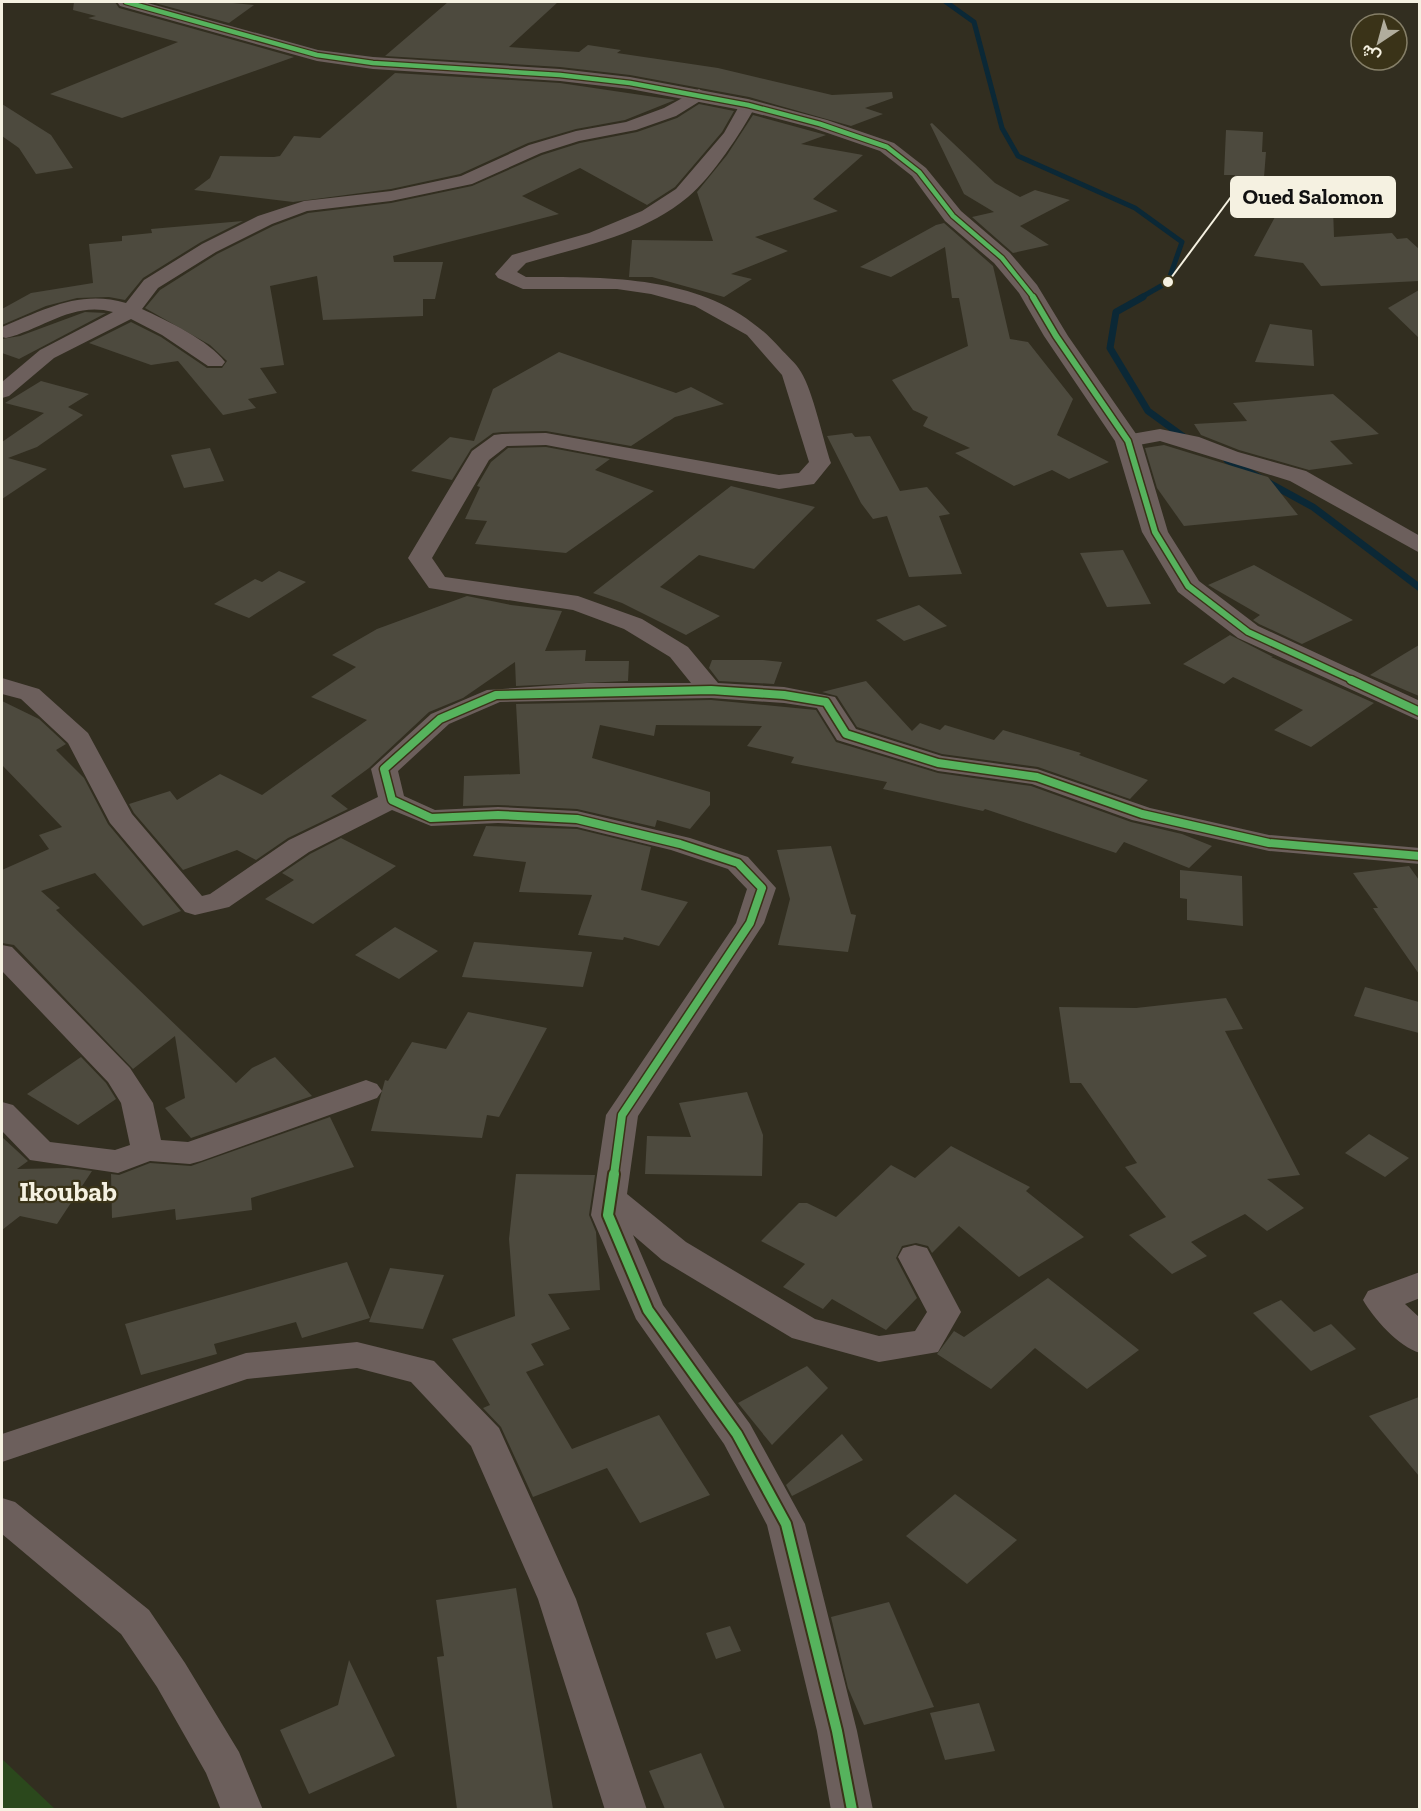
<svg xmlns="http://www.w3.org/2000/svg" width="1421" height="1811" viewBox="0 0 1421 1811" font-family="'Zilla Slab',Vazirmatn,serif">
<rect width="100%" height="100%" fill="#322e20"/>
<polygon fill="#2b481c" points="2,1759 55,1809 2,1809"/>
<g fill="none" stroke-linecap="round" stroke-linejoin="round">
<polyline stroke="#0b2836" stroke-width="5" points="946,2 974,22 1002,128 1018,156 1135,208 1182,242 1168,282 1140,298"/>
<g stroke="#0b2836" stroke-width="7">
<polyline points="1143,297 1116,312 1110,348 1148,411 1188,440"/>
<polyline points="1227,460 1313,507 1420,588"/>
</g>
</g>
<g fill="#4d4a3e">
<polygon points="74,2 115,2 119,8 294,57 122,118 50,94 178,42 88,18 96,16 73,10"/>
<polygon points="151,2 222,2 254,5 229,23"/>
<polygon points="448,2 558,2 509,47 579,52 588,45 621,50 617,53 718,68 832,95 892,92 893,98 865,108 883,114 851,126 749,97 630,75 560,67 385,56"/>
<polygon points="395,73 560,83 675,100 625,120 576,129 528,143 460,174 391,189 293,202 194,190 210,178 220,156 274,157 280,156 294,136 320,138"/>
<polygon points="2,104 51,135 73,168 36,174 19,148 2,136"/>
<polygon points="699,104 734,111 722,132 675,187 647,205 580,168 522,196 559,214 393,256 394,262 443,262 435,299 423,299 423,316 323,320 317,276 270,286 284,365 260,368 277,393 248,399 256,408 223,415 178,361 151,365 89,343 131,322 161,337 207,368 222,368 227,361 210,345 145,308 160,290 217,254 273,226 308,213 391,203 472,186 542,155 580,143 637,132 677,118"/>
<polygon points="753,115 826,135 801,144 863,155 813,199 838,211 755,237 788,251 731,274 752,279 724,297 652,277 629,277 632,240 713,241 697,192 727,155"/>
<polygon points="932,123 995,183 1020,197 1035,190 1070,200 1020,226 1049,245 1013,253 972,217 994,212 964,194 930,124"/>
<polygon points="1226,130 1263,132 1262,152 1266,152 1264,177 1273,178 1275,217 1236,214 1235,175 1224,175"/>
<polygon points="1282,204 1333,207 1334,237 1392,233 1397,239 1407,238 1419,249 1419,281 1321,286 1303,263 1254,256"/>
<polygon points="243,221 201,242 143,278 125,300 109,297 77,298 46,306 2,325 2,309 31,293 93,283 89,244 122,241 122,236 152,233 151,229"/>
<polygon points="944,223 993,266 1010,339 1028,342 1073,399 1057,435 1109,462 1069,479 1052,470 1014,486 955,453 970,448 923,426 928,417 913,410 892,380 968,346 959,298 952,298 945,247 891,277 860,267 936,225"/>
<polygon points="1419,290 1419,338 1388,308"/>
<polygon points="85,312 106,313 19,359 2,353 2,339 20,336"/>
<polygon points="1270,324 1312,330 1314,366 1255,362"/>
<polygon points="559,352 676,393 691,387 724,404 675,417 631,446 546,431 502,432 493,433 471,449 452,480 411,471 450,437 474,441 493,389"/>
<polygon points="41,381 89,394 68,407 83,415 37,447 8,458 47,469 2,499 2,442 44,413 5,403"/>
<polygon points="1333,394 1379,434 1330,441 1353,464 1309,470 1239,450 1201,435 1194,424 1247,421 1233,403"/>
<polygon points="852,433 855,437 870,436 900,491 927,487 950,514 939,516 962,574 909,577 887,516 873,519 861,503 827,436"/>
<polygon points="1164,445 1268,477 1298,515 1184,526 1157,488 1145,448"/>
<polygon points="546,447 610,459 595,470 654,491 566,553 475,544 487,521 465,519 480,487 477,486 491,462 508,448"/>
<polygon points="210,448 224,481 184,488 171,455"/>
<polygon points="731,486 815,507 754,569 699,555 660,587 720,616 686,635 622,603 593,593"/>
<polygon points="1123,550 1151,604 1107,607 1080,553"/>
<polygon points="1254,565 1353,620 1302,644 1259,624 1253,620 1260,615 1208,585"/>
<polygon points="279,571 306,582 249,618 214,604 255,579 262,582"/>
<polygon points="467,596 511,605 562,611 545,651 586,650 585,661 629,661 628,681 516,686 515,662 463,698 429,712 369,768 331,796 348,809 288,838 256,860 237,850 183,870 134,813 129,804 170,791 177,800 220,774 262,795 367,720 311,697 356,667 332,655 377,629"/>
<polygon points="919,605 947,626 904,641 876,620"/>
<polygon points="1230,635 1273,657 1271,657 1374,703 1311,747 1274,730 1303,710 1233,677 1224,684 1183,664"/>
<polygon points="1419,645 1419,696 1370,675 1404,654"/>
<polygon points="712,660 763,660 782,662 774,684 719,681 709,668"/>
<polygon points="866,681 912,731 920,723 940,730 945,725 994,740 1003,730 1081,753 1079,755 1148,780 1130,799 1038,767 942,754 857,727 837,696 822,692"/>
<polygon points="711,700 816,710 836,742 938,773 1031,786 1131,822 1182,834 1212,846 1189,868 1124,842 1116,853 985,809 983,811 883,789 887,782 791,763 794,757 747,746 762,726 656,725 654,736 600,725 592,758 710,792 710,805 690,829 657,820 655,827 577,809 498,805 463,806 464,776 520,774 516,704"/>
<polygon points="2,701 39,719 66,744 56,750 84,778 108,824 181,911 143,926 95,873 41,891 60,908 56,910 236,1083 252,1068 275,1057 312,1096 191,1138 165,1108 185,1098 175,1036 133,1069 14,945 2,943 2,870 49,849 39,835 62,827 2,765"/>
<polygon points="486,826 577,829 651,847 641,890 688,902 659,946 624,937 623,940 578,935 592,895 519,892 526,862 473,856"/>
<polygon points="341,838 396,866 313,924 265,899 294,880 282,873 310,854"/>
<polygon points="831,846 851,914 856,915 848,952 778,945 790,899 777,850"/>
<polygon points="1409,866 1419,880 1419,974 1373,908 1378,908 1353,873"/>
<polygon points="1180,870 1242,876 1243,926 1187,920 1187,899 1180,898"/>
<polygon points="395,927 438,951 399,979 355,955"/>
<polygon points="474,942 592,952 583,987 462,977"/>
<polygon points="1365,987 1419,1002 1419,1033 1354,1016"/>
<polygon points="1226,998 1243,1029 1225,1031 1300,1175 1267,1179 1304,1208 1267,1231 1245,1214 1191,1242 1207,1256 1172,1274 1129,1235 1166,1217 1125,1167 1137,1163 1081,1083 1070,1083 1059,1007 1136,1008"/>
<polygon points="468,1012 547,1028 499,1117 487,1115 482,1138 371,1131 385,1080 388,1081 412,1042 446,1049"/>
<polygon points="81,1057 106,1083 116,1099 78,1125 27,1094"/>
<polygon points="747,1092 763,1135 762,1176 645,1174 647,1136 691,1137 679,1103"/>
<polygon points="330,1117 354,1167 251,1198 252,1210 176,1220 175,1209 112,1218 111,1174 119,1175 150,1163 191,1166"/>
<polygon points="1369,1134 1409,1158 1385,1177 1345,1153"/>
<polygon points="2,1137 28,1161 17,1169 68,1168 92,1171 57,1224 20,1216 2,1230"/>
<polygon points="951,1146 1030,1187 1026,1191 1084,1237 1019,1277 959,1226 932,1253 928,1246 916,1243 902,1246 896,1258 917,1298 886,1330 832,1299 823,1309 783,1287 805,1264 761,1241 799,1203 807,1203 836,1217 891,1165 915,1178"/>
<polygon points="516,1174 595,1175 589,1215 596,1232 600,1290 548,1294 570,1329 531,1344 544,1365 526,1372 572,1449 659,1415 710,1495 640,1523 607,1468 533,1497 501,1427 483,1408 490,1405 452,1339 515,1316 509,1239"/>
<polygon points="347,1262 370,1318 302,1338 296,1322 214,1344 217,1354 141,1375 125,1324"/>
<polygon points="390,1268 444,1275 423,1329 369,1322"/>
<polygon points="1048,1278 1139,1350 1087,1389 1035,1348 991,1389 937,1354 954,1331 964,1337"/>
<polygon points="1281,1300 1314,1332 1331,1324 1356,1349 1311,1371 1253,1313"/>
<polygon points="807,1366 828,1388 772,1445 738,1403"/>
<polygon points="1419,1397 1419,1476 1369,1416"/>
<polygon points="842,1434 863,1460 792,1496 786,1485"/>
<polygon points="955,1494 1017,1540 967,1584 906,1536"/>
<polygon points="516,1588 553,1809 457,1809 437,1657 444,1656 436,1600"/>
<polygon points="889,1602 934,1707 864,1725 848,1688 831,1617"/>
<polygon points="730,1626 741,1651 716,1659 706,1633"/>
<polygon points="349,1660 395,1756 309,1794 280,1730 338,1705"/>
<polygon points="979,1703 995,1751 945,1760 930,1713"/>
<polygon points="701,1753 725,1809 665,1809 649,1771"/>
</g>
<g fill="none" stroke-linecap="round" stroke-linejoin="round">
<g fill="#6c5f5c" fill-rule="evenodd">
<path d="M699 89 707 94 705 98 676 116 636 130 579 141 541 153 472 184 391 201 307 211 272 224 216 252 158 288 142 309C166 320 210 341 225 362L222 366H208L162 335 131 319 54 358 9 396 2 398V382L40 350 113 312C73 301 43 329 6 338L2 337V327C43 310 80 289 126 303L144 280 202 244 258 216 304 201 391 191 461 176 529 145 576 131 626 122 664 108Z"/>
<path d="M748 100 756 105C741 133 712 177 688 197 643 235 580 247 526 263L517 272 526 277C617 277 715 275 780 348 787 356 796 363 801 372 813 391 823 440 831 463L814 484 779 489 546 445 507 446 489 460 432 558 445 577 578 596 642 619 688 647 718 683 784 687 835 697 856 729 942 756 1037 769 1150 808 1269 835 1420 848V864L1269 851 1132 820 1032 784 938 771 837 740 817 708 784 703 711 698 500 702 449 724 398 771 404 796 435 810 498 807 577 811 690 838 748 857 776 888 764 923 638 1116 627 1194 686 1242 815 1319 879 1336 915 1331 927 1312 898 1257 903 1248 915 1245 927 1248 961 1312 938 1352 879 1362 792 1338 662 1260 633 1235 663 1305 750 1424 805 1524 857 1731 873 1810H831L817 1731 767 1525 724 1444 636 1319 591 1215 606 1115 736 923 747 889 728 869 671 850 577 827 498 823 431 826 392 810 309 852 229 907 195 915 185 912 110 823 68 743 21 699 2 694V678L39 689 88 733 132 814 202 896 210 894 289 840 378 797 371 769 431 714 487 690 587 683H691L670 657 624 629 573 610 429 588 408 558 472 451 494 435 502 434 546 433 779 475 799 473 809 462 782 375 747 335 695 306 651 294 617 289H523L498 278 495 274 512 255 589 233 642 211 676 189 724 133 742 101Z"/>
<polygon points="1160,429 1199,437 1238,452 1306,471 1420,536 1420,553 1290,481 1160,441 1128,447 1120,446 1117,441 1120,436"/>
<polygon points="2,945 12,947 130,1068 153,1103 161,1140 188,1142 366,1080 377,1084 382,1091 377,1098 201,1161 190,1164 150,1161 118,1173 30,1160 2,1131 2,1102 13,1105 50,1142 115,1150 130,1145 121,1103 108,1082 2,971"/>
<path d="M1420 1272V1298L1405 1304 1420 1318V1353C1398 1346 1374 1319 1363 1300L1368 1291Z"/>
<polygon points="357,1342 434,1361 499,1428 576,1599 647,1810 605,1810 538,1599 471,1446 411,1382 357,1368 247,1379 2,1462 2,1434 246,1353"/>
<polygon points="2,1498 15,1502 149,1610 185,1663 239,1752 263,1810 221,1810 206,1773 157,1687 121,1634 2,1534"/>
</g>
<polygon fill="#6c5f5c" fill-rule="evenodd" points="117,2 144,2 318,50 373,57 560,69 630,77 748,99 827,120 894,143 926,168 961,211 1010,253 1037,285 1068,336 1141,441 1168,532 1199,581 1258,626 1420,701 1420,721 1238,638 1178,592 1142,532 1115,441 1044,336 1019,293 994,263 945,221 912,176 880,151 813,128 747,111 630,89 560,81 373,69 317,61 120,6"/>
<defs>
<polyline id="cycleway-far3" points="126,2 317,55 373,63 560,75 630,83 748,105 820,124 887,147 919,172 953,216 1002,258 1034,298"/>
<polyline id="cycleway-far2" points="1033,297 1056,336 1128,441 1155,532 1188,586 1248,632 1354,681"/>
<g id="cycleway-far1">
<polyline points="1351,680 1420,712"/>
<polyline points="614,1175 622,1115 750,923 762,888 738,863 680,844 577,819 498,815 431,818 392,800 384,769 440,719 496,695 711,690 784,695 826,702 846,734 938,763 1037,777 1142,814 1269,843 1420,856"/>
</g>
<polyline id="cycleway" points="614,1174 608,1215 648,1310 737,1434 786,1524 837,1731 852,1810"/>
</defs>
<use href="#cycleway-far3" stroke="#3a3318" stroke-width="7"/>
<use href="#cycleway-far2" stroke="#3a3318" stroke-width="9"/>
<use href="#cycleway-far1" stroke="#3a3318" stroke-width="11"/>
<use href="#cycleway" stroke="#3a3318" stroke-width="14"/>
<use href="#cycleway-far3" stroke="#56b35d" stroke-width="4.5"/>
<use href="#cycleway-far2" stroke="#56b35d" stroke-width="6"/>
<use href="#cycleway-far1" stroke="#56b35d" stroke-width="8"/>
<use href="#cycleway" stroke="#56b35d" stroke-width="10"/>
</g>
<g text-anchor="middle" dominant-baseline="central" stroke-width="4.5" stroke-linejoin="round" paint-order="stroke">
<g font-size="27" font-weight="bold" fill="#f5f1e1" stroke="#3a3318">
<text x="68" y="1192">Ikoubab</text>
</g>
</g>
<path fill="none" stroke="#f5f1e1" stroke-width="2" d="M1168 282L1231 197"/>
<circle fill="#f5f1e1" stroke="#3a3318" stroke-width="2" cx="1168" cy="282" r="6"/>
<rect fill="#f5f1e1" stroke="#f5f1e1" stroke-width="2" x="1231" y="177" width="164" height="40" rx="6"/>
<g font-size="22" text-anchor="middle" font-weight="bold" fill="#111">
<text x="1313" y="204">Oued Salomon</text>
</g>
<rect width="1421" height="1811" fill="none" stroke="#f5f1e1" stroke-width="6"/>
<g transform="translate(1379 42) rotate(216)"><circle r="28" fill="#3a3318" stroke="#857f68" stroke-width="1.5"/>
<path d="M0-4.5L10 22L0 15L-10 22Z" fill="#b1ad9d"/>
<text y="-9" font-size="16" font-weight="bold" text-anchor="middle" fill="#f5f1e1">ش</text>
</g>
</svg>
